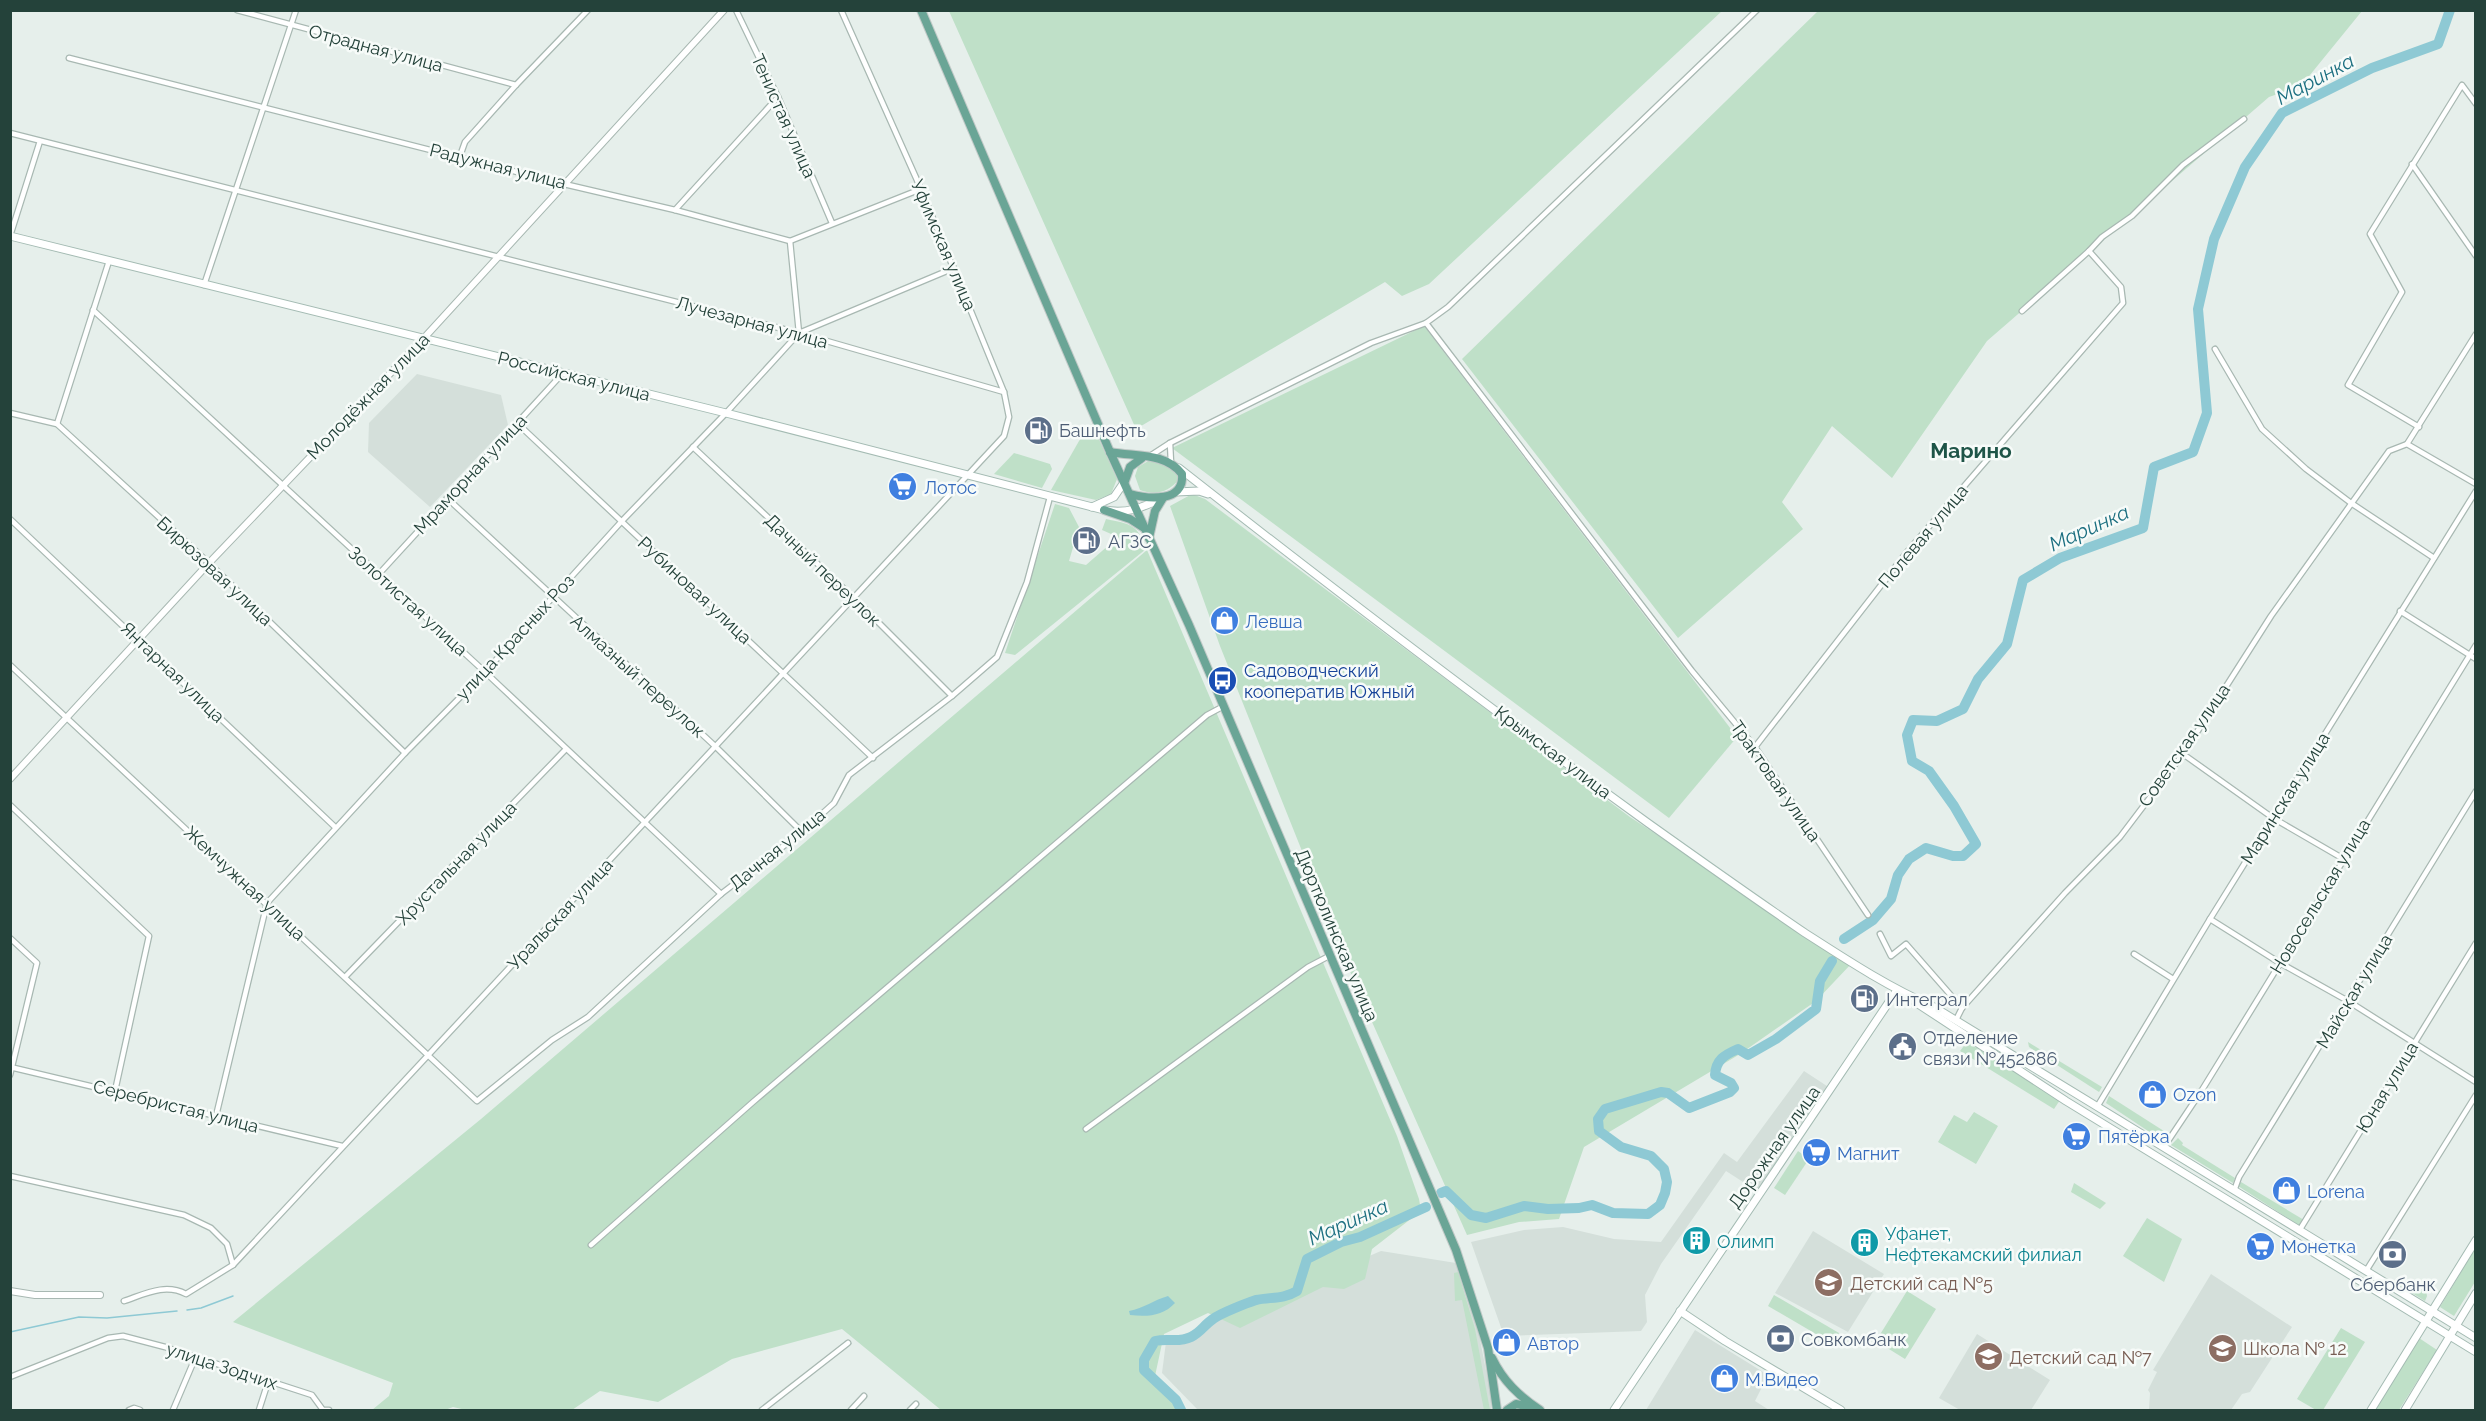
<svg xmlns="http://www.w3.org/2000/svg" width="2486" height="1421" viewBox="0 0 2486 1421" font-family="Raleway,sans-serif">
<rect width="100%" height="100%" fill="#e6efeb"/>
<g fill="#d4dfda">
<polygon points="417,374 501,395 508,425 430,507 368,452 369,423"/>
<polygon points="1804,1071 1830,1088 1757,1191 1726,1171 1661,1264 1645,1295 1647,1322 1641,1331 1504,1336 1471,1242 1524,1230 1563,1227 1614,1239 1661,1242 1724,1153 1737,1162"/>
<polygon points="1813,1231 1884,1274 1848,1332 1775,1293"/>
<polygon points="1381,1251 1456,1263 1476,1319 1491,1396 1491,1410 1198,1410 1162,1373 1166,1342"/>
<polygon points="2211,1274 2292,1327 2250,1392 2242,1394 2231,1410 2149,1410 2150,1393 2148,1390 2157,1372 2153,1370"/>
<polygon points="1695,1330 1768,1375 1755,1401 1769,1410 1646,1410"/>
<polygon points="1977,1334 2050,1380 2031,1410 1960,1410 1939,1398"/>
</g>
<g fill="#bfe0c8">
<polygon points="949,11 1722,11 1429,284 1402,296 1385,282 1136,429"/>
<polygon points="1818,11 2362,11 2301,86 2269,97 1987,341 1892,478 1832,426 1782,502 1803,529 1678,638 1462,359"/>
<polygon points="1424,326 1737,737 1669,818 1172,448"/>
<polygon points="1092,424 1117,479 1111,494 1096,500 1051,490 1079,441"/>
<polygon points="1014,453 1050,464 1052,469 1042,488 994,474"/>
<path d="M1150 460 1161 461 1179 472V479C1169 492 1156 496 1140 490L1135 476 1138 467Z"/>
<polygon points="1192,494 1205,499 1630,817 1852,963 1816,1001 1740,1054 1584,1147 1559,1219 1519,1222 1467,1235 1356,986 1220,646 1170,506"/>
<path d="M1055 504 1069 508 1079 527 1069 561 1086 565 1118 537 1102 530 1106 519C1130 524 1138 524 1146 549L1015 655 1005 653Z"/>
<polygon points="1147,550 1397,1136 1419,1199 1421,1211 1372,1249 1365,1279 1344,1289 1323,1287 1240,1328 1208,1313 1164,1334 1155,1376 1179,1397 1184,1410 941,1410 842,1329 732,1359 658,1402 600,1391 572,1410 466,1410 453,1407 445,1410 372,1410 389,1396 393,1383 233,1322 481,1119"/>
<polygon points="1967,1042 2060,1100 2054,1109 1960,1051"/>
<polygon points="2028,1042 2102,1087 2099,1092 2029,1047"/>
<polygon points="2109,1096 2167,1133 2163,1141 2106,1103"/>
<polygon points="1974,1112 1998,1126 1976,1164 1938,1142 1954,1115 1967,1122"/>
<polygon points="2178,1138 2183,1143 2182,1145 2235,1178 2233,1183 2171,1145"/>
<polygon points="1798,1151 1809,1159 1785,1195 1774,1188"/>
<polygon points="2241,1182 2304,1220 2300,1226 2238,1186"/>
<polygon points="2074,1183 2106,1203 2100,1209 2071,1192"/>
<polygon points="2147,1218 2182,1239 2164,1282 2123,1256"/>
<polygon points="2475,1249 2475,1282 2454,1316 2440,1307"/>
<polygon points="1458,1272 1475,1329 1490,1410 1484,1410 1462,1300 1455,1301 1454,1273"/>
<polygon points="2403,1279 2426,1291 2427,1296 2425,1301 2399,1285"/>
<polygon points="1907,1291 1936,1309 1905,1359 1876,1341"/>
<polygon points="1774,1295 1839,1333 1833,1344 1768,1306"/>
<polygon points="2341,1328 2365,1342 2323,1410 2316,1410 2297,1399"/>
<polygon points="2419,1338 2437,1350 2399,1410 2375,1410"/>
</g>
<path fill="#8ec9d4" d="M1168 1296 1175 1303C1163 1316 1148 1317 1130 1315L1129 1311C1144 1308 1154 1300 1168 1296Z"/>
<g fill="none" stroke-linecap="round" stroke-linejoin="round">
<g stroke="#8ec9d4" stroke-width="1.5">
<polyline points="187,1310 201,1308 233,1296"/>
<polyline points="10,1332 79,1317 107,1318 177,1311"/>
</g>
<g stroke="#8ec9d4" stroke-width="10">
<polyline points="1844,939 1873,920 1891,899 1898,875 1909,859 1926,848 1953,856 1963,856 1976,844 1954,806 1929,771 1912,761 1907,735 1913,720 1937,721 1963,709 1978,679 2007,644 2023,580 2060,558 2143,528 2154,467 2193,452 2207,413 2198,309 2214,239 2245,167 2282,113 2372,68 2438,44 2450,10"/>
<path d="M1441 1193 1446 1191 1471 1215 1486 1218 1524 1206 1548 1209 1579 1208 1592 1205 1613 1213 1648 1214 1660 1205 1665 1193 1667 1182 1664 1169 1651 1156 1621 1147 1599 1131 1598 1119 1605 1109 1661 1092 1668 1093 1689 1108 1730 1092 1734 1088 1731 1083 1715 1075C1716 1060 1724 1055 1738 1049L1748 1055 1776 1039 1816 1009 1820 981 1832 961"/>
<path d="M1181 1410 1176 1400 1144 1370V1360L1155 1341C1168 1338 1179 1343 1191 1337 1201 1332 1204 1325 1213 1319 1221 1313 1247 1303 1256 1300 1271 1297 1284 1299 1297 1291L1307 1259 1341 1242 1360 1237 1426 1207"/>
</g>
<defs>
<g id="minor">
<polyline points="237,10 516,85"/>
<polyline points="736,10 778,97 832,223"/>
<polyline points="69,58 564,184 675,210 790,241 921,189"/>
<polyline points="10,133 799,333 1004,392"/>
<polyline points="460,156 465,142 516,85 588,10"/>
<polyline points="2412,164 2476,256"/>
<polyline points="675,210 778,97"/>
<polyline points="10,236 40,141"/>
<polyline points="790,241 799,333"/>
<polyline points="204,285 296,10"/>
<polyline points="93,310 485,672 721,894"/>
<polyline points="2022,311 2089,251 2102,237 2132,216 2183,165 2244,119"/>
<polyline points="1426,323 1692,671 1755,747 1868,915"/>
<polyline points="2215,349 2262,429 2306,469 2351,503 2434,558"/>
<polyline points="10,413 57,424 209,563 405,753"/>
<polyline points="517,423 873,758"/>
<polyline points="57,424 109,261"/>
<polyline points="2419,427 2348,385 2402,292 2370,234 2462,85 2476,104"/>
<polyline points="1170,443 1171,463"/>
<polyline points="2407,444 2476,484"/>
<polyline points="693,447 855,599 952,696"/>
<polyline points="1150,456 1170,443 1371,343 1426,323 1448,307 1757,10"/>
<polyline points="447,498 716,747 802,832"/>
<polyline points="10,519 335,827"/>
<polyline points="378,575 563,373"/>
<polyline points="2400,611 2476,659"/>
<polyline points="10,665 477,1101 552,1040 588,1017 721,894 802,832 834,803 849,775 952,696 997,657 1027,582 1050,497"/>
<polyline points="1755,747 1907,552 2123,303 2121,287 2089,251"/>
<polyline points="2183,754 2273,818 2342,858"/>
<polyline points="10,805 149,936 115,1091"/>
<polyline points="2210,919 2280,963 2348,1001 2476,1082"/>
<polyline points="1880,934 1891,956 1906,944 1962,1008"/>
<polyline points="10,938 37,963 10,1075"/>
<polyline points="2134,954 2173,979"/>
<polyline points="345,977 566,749"/>
<polyline points="1956,1020 1962,1008 2065,893 2120,837 2183,754 2271,616 2389,451 2407,444 2476,334"/>
<polyline points="10,1067 342,1146"/>
<polyline points="2097,1107 2210,919 2476,491"/>
<polyline points="216,1116 267,903 405,753 485,672 621,522 726,413 799,333 954,268"/>
<polyline points="1086,1129 1308,967 1329,956"/>
<polyline points="2164,1147 2202,1090 2476,645"/>
<polyline points="10,1176 184,1215 211,1228 227,1244 233,1265"/>
<polyline points="2234,1191 2239,1177 2476,791"/>
<polyline points="2299,1231 2476,943"/>
<polyline points="591,1245 753,1102 1207,715 1222,707"/>
<polyline points="2366,1271 2476,1095"/>
<path d="M124 1301C145 1294 165 1283 186 1294L233 1265 1004 436 1009 417 1004 392 921 189 841 10"/>
<polyline points="10,1377 108,1338 123,1336 165,1347 312,1395 323,1410 329,1410"/>
<polyline points="129,1410 134,1408 140,1410"/>
<polyline points="173,1410 196,1356"/>
<polyline points="259,1410 268,1382"/>
<polyline points="762,1410 848,1343"/>
<polyline points="851,1410 864,1396"/>
<polyline points="910,1410 916,1404"/>
</g>
<g id="tertiary">
<polyline points="10,779 209,563 424,338 724,10"/>
<polyline points="10,1291 35,1295 100,1295"/>
</g>
<g id="secondary">
<path d="M10 236 726 413 1104 510C1127 514 1142 508 1162 498"/>
<path d="M1179 468C1333 589 1489 708 1648 823 1700 860 1752 897 1805 933 1847 960 1888 987 1934 1007L2476 1338"/>
<polyline points="1176,492 1199,491 1208,494"/>
<polyline points="1092,507 1114,497 1125,481"/>
<polyline points="1915,1002 2066,1101 2476,1352"/>
<polyline points="1680,1311 1725,1341 1841,1410"/>
<polyline points="1614,1410 1897,990"/>
<polyline points="2371,1410 2476,1240"/>
<polyline points="2405,1410 2476,1293"/>
</g>
<g id="primary">
<polyline points="921,10 1110,452 1189,625 1456,1250 1488,1348 1497,1410"/>
<path d="M1110 452C1135 457 1165 452 1182 474 1185 503 1148 499 1130 494"/>
<polyline points="1125,481 1130,467 1142,458"/>
<polyline points="1104,510 1130,519 1144,528"/>
<polyline points="1149,538 1155,511 1163,498"/>
<path d="M1492 1358C1503 1381 1519 1396 1540 1410"/>
<polyline points="1507,1410 1516,1404 1531,1407"/>
</g>
</defs>
<use href="#minor" stroke="#a8b8b2" stroke-width="7"/>
<use href="#tertiary" stroke="#a8b8b2" stroke-width="8"/>
<use href="#secondary" stroke="#a4bbb3" stroke-width="9"/>
<use href="#primary" stroke="#c2cac8" stroke-width="10"/>
<use href="#minor" stroke="#fff" stroke-width="4.5"/>
<use href="#tertiary" stroke="#fff" stroke-width="6"/>
<use href="#secondary" stroke="#fff" stroke-width="7"/>
<use href="#primary" stroke="#6aa596" stroke-width="8"/>
</g>
<defs>
<symbol id="fuel-disc" viewBox="-11 -11 22 22"><circle r="9.5" fill="#5c6f8a" stroke="#f7fbf9"/><path d="M-5.5-6h7V0h2V4h1.3V-2.5L3-4.5l.8-.8L6-3V5H2.5V1h-1V6h-7ZM-4.2-4.7v3.2H.2V-4.7Z" fill="#fff"/></symbol>
<symbol id="supermarket-disc" viewBox="-11 -11 22 22"><circle r="9.5" fill="#3f7fe0" stroke="#f7fbf9"/><path d="M-6-5.5h2.5l.6 2H6L4.5 2H-2.5L-4.4-4H-6ZM-1.5 3.2a1.3 1.3 0 1 0 .1 0ZM3 3.2a1.3 1.3 0 1 0 .1 0Z" fill="#fff"/></symbol>
<symbol id="shop-disc" viewBox="-11 -11 22 22"><circle r="9.5" fill="#3f7fe0" stroke="#f7fbf9"/><path d="M-5-2.5h2.3a2.7 3.5 0 0 1 5.4 0H5L5.5 6h-11ZM-1.5-2.5h3a1.5 2.3 0 0 0-3 0Z" fill="#fff"/></symbol>
<symbol id="bus-disc" viewBox="-11 -11 22 22"><circle r="9.5" fill="#1a4fb4" stroke="#f7fbf9"/><path d="M-5-6H5V4H4V6H2V4H-2V6H-4V4H-5ZM-3.5-4V0h7V-4ZM-3.5 1.2v1.5H-2V1.2ZM2 1.2v1.5H3.5V1.2Z" fill="#fff"/></symbol>
<symbol id="civic-disc" viewBox="-11 -11 22 22"><circle r="9.5" fill="#5c6f8a" stroke="#f7fbf9"/><path d="M-.6-6.5H3V-4.5H.6V-3L4-1V1h2V6H-6V1h2V-1L-.6-3ZM-1.2 2.5V6h2.4V2.5Z" fill="#fff"/></symbol>
<symbol id="building-disc" viewBox="-11 -11 22 22"><circle r="9.5" fill="#0f9aa8" stroke="#f7fbf9"/><path d="M-4-6H4V6H1V3H-1V6H-4ZM-2.5-4.3h1.7v1.8h-1.7ZM.8-4.3h1.7v1.8H.8ZM-2.5-1h1.7V.8h-1.7ZM.8-1h1.7V.8H.8Z" fill="#fff"/></symbol>
<symbol id="bank-disc" viewBox="-11 -11 22 22"><circle r="9.5" fill="#5c6f8a" stroke="#f7fbf9"/><path d="M-6-4H6V4H-6ZM0-2.3a2.3 2.3 0 1 0 0 4.6a2.3 2.3 0 1 0 0-4.6Z" fill="#fff"/></symbol>
<symbol id="school-disc" viewBox="-11 -11 22 22"><circle r="9.5" fill="#8d6e63" stroke="#f7fbf9"/><path d="M0-5L7-2L0 1L-7-2ZM-4 1L0 2.5L4 1V4Q0 6-4 4Z" fill="#fff"/></symbol>
</defs>
<g fill-rule="evenodd">
<use href="#fuel-disc" x="1022" y="414" width="33" height="33"/>
<use href="#supermarket-disc" x="886" y="470" width="33" height="33"/>
<use href="#fuel-disc" x="1070" y="524" width="33" height="33"/>
<use href="#shop-disc" x="1208" y="604" width="33" height="33"/>
<use href="#bus-disc" x="1206" y="664" width="33" height="33"/>
<use href="#fuel-disc" x="1848" y="982" width="33" height="33"/>
<use href="#civic-disc" x="1886" y="1030" width="33" height="33"/>
<use href="#shop-disc" x="2136" y="1078" width="33" height="33"/>
<use href="#supermarket-disc" x="2060" y="1120" width="33" height="33"/>
<use href="#supermarket-disc" x="1800" y="1136" width="33" height="33"/>
<use href="#shop-disc" x="2270" y="1174" width="33" height="33"/>
<use href="#building-disc" x="1680" y="1224" width="33" height="33"/>
<use href="#building-disc" x="1848" y="1226" width="33" height="33"/>
<use href="#supermarket-disc" x="2244" y="1230" width="33" height="33"/>
<use href="#bank-disc" x="2376" y="1238" width="33" height="33"/>
<use href="#school-disc" x="1812" y="1266" width="33" height="33"/>
<use href="#bank-disc" x="1764" y="1322" width="33" height="33"/>
<use href="#shop-disc" x="1490" y="1326" width="33" height="33"/>
<use href="#school-disc" x="2206" y="1332" width="33" height="33"/>
<use href="#school-disc" x="1972" y="1340" width="33" height="33"/>
<use href="#shop-disc" x="1708" y="1362" width="33" height="33"/>
</g>
<g text-anchor="middle" dominant-baseline="central" stroke-width="5" stroke-linejoin="round" paint-order="stroke">
<g font-size="18" fill="#24423a" stroke="#f7fbf9">
<text transform="translate(376 48) rotate(15)">Отрадная улица</text>
<text transform="translate(784 116) rotate(66)">Тенистая улица</text>
<text transform="translate(498 166) rotate(14)">Радужная улица</text>
<text transform="translate(944 245) rotate(67)">Уфимская улица</text>
<text transform="translate(752 322) rotate(15)">Лучезарная улица</text>
<text transform="translate(574 376) rotate(14)">Российская улица</text>
<text transform="translate(368 396) rotate(-46)">Молодёжная улица</text>
<text transform="translate(470 474) rotate(-47)">Мраморная улица</text>
<text transform="translate(1923 536) rotate(-50)">Полевая улица</text>
<text transform="translate(823 570) rotate(44)">Дачный переулок</text>
<text transform="translate(215 571) rotate(43)">Бирюзовая улица</text>
<text transform="translate(695 590) rotate(43)">Рубиновая улица</text>
<text transform="translate(408 601) rotate(42)">Золотистая улица</text>
<text transform="translate(515 637) rotate(-47)">улица Красных Роз</text>
<text transform="translate(173 672) rotate(44)">Янтарная улица</text>
<text transform="translate(638 676) rotate(42)">Алмазный переулок</text>
<text transform="translate(2184 745) rotate(-55)">Советская улица</text>
<text transform="translate(1553 752) rotate(37)">Крымская улица</text>
<text transform="translate(1776 781) rotate(55)">Трактовая улица</text>
<text transform="translate(2285 798) rotate(-58)">Маринская улица</text>
<text transform="translate(777 849) rotate(-39)">Дачная улица</text>
<text transform="translate(456 863) rotate(-46)">Хрустальная улица</text>
<text transform="translate(245 883) rotate(43)">Жемчужная улица</text>
<text transform="translate(2320 896) rotate(-59)">Новосельская улица</text>
<text transform="translate(560 914) rotate(-47)">Уральская улица</text>
<text transform="translate(1337 935) rotate(67)">Дюртюлинская улица</text>
<text transform="translate(2354 991) rotate(-59)">Майская улица</text>
<text transform="translate(2387 1087) rotate(-59)">Юная улица</text>
<text transform="translate(176 1106) rotate(14)">Серебристая улица</text>
<text transform="translate(1774 1147) rotate(-55)">Дорожная улица</text>
<text transform="translate(222 1366) rotate(18)">улица Зодчих</text>
</g>
<g font-size="18" fill="#4e5e75" stroke="#f7fbf9" text-anchor="start">
<text x="1059" y="430">Башнефть</text>
<text x="1108" y="541">АГЗС</text>
<text x="1886" y="999">Интеграл</text>
<text x="1923" y="1037">Отделение<tspan x="1923" dy="21">связи №452686</tspan></text>
<text x="2393" y="1284" text-anchor="middle">Сбербанк</text>
<text x="1801" y="1339">Совкомбанк</text>
</g>
<g font-size="18" fill="#366cbe" stroke="#f7fbf9" text-anchor="start">
<text x="924" y="487">Лотос</text>
<text x="1245" y="621">Левша</text>
<text x="2173" y="1094">Ozon</text>
<text x="2098" y="1136">Пятёрка</text>
<text x="1837" y="1153">Магнит</text>
<text x="2307" y="1191">Lorena</text>
<text x="2281" y="1246">Монетка</text>
<text x="1527" y="1343">Автор</text>
<text x="1745" y="1379">М.Видео</text>
</g>
<g font-size="18" fill="#164399" stroke="#f7fbf9" text-anchor="start">
<text x="1244" y="670">Садоводческий<tspan x="1244" dy="21">кооператив Южный</tspan></text>
</g>
<g font-size="18" fill="#0d838f" stroke="#f7fbf9" text-anchor="start">
<text x="1885" y="1233">Уфанет,<tspan x="1885" dy="21">Нефтекамский филиал</tspan></text>
<text x="1717" y="1241">Олимп</text>
</g>
<g font-size="18" fill="#785e54" stroke="#f7fbf9" text-anchor="start">
<text x="1850" y="1283">Детский сад №5</text>
<text x="2243" y="1348">Школа № 12</text>
<text x="2009" y="1357">Детский сад №7</text>
</g>
<g font-size="20" font-style="italic" fill="#1c6f80" stroke="#f7fbf9">
<text transform="translate(2315 79) rotate(-28)">Маринка</text>
<text transform="translate(2089 528) rotate(-24)">Маринка</text>
<text transform="translate(1348 1222) rotate(-24)">Маринка</text>
</g>
<g font-size="21" font-weight="bold" fill="#1f5548" stroke="#f7fbf9">
<text x="1971" y="450">Марино</text>
</g>
</g>
<rect width="2486" height="1421" fill="none" stroke="#24423a" stroke-width="24"/>
</svg>
